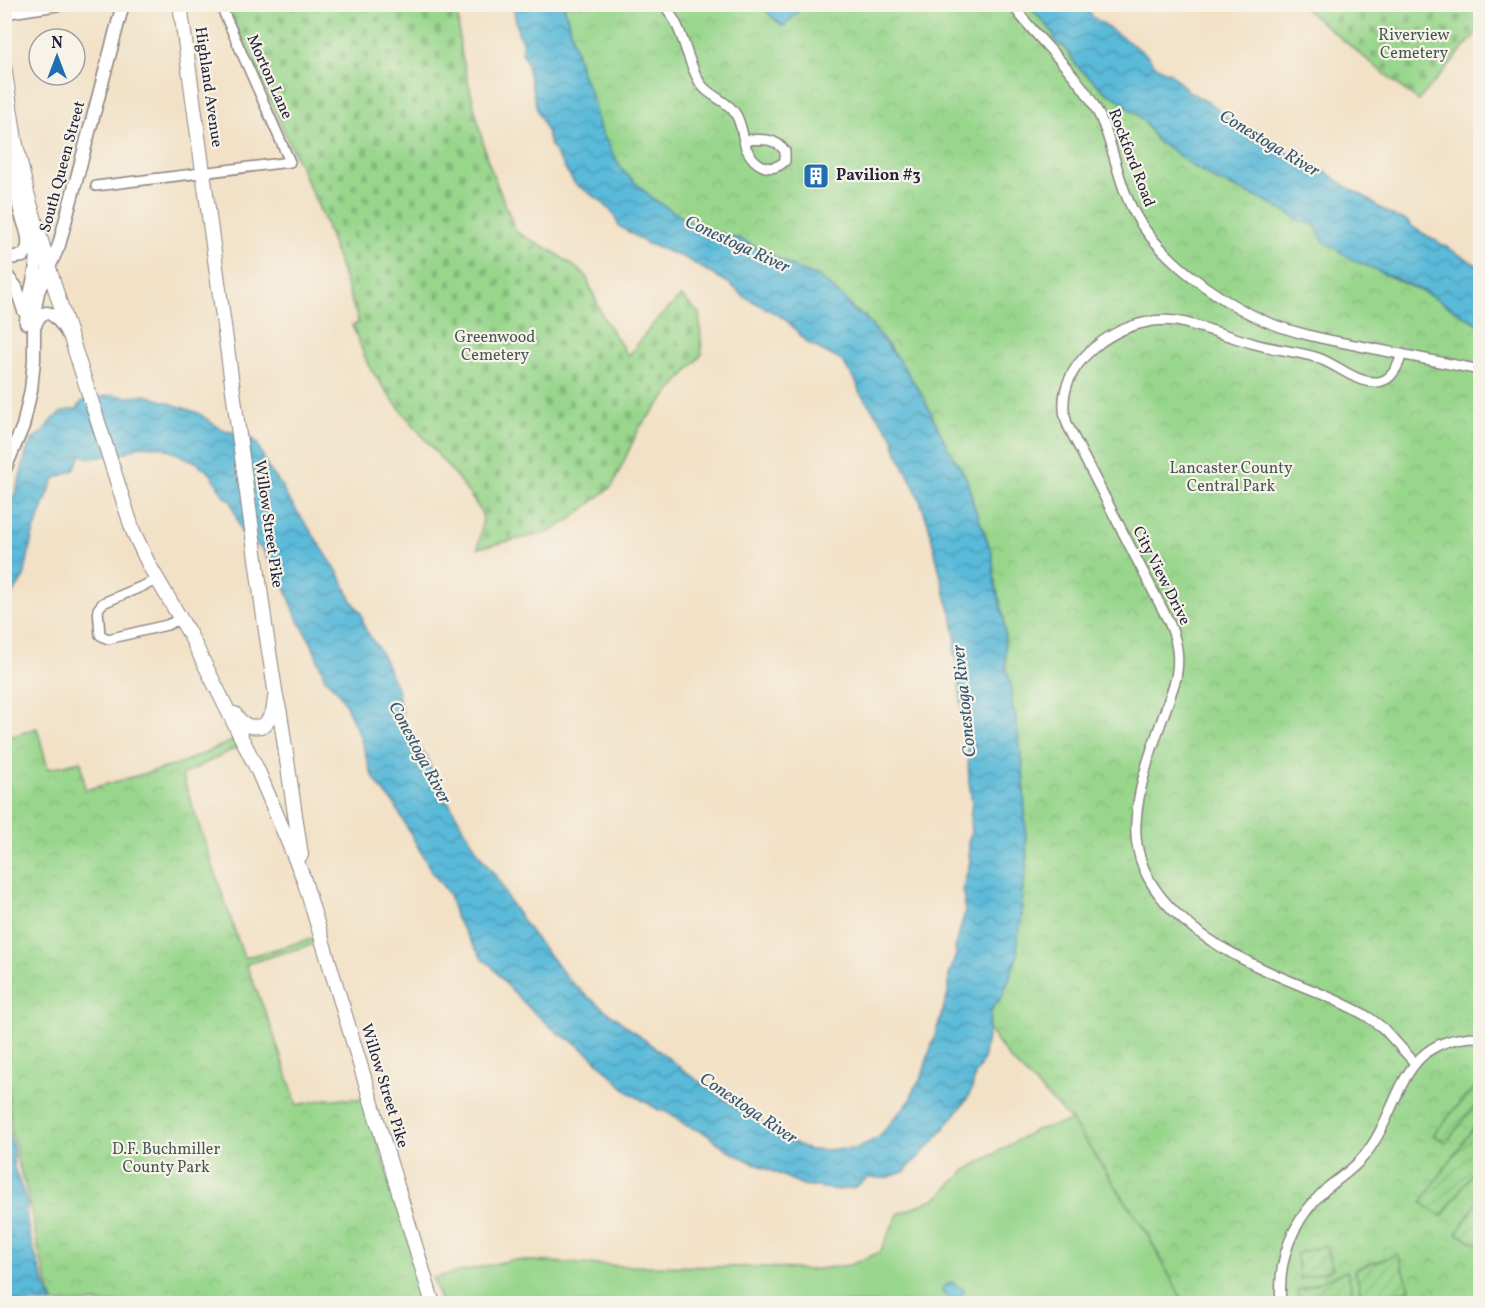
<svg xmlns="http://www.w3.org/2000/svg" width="1485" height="1308" viewBox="0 0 1485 1308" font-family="Vollkorn,serif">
<defs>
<pattern id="cemetery-stones" width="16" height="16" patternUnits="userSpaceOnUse" patternTransform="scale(1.5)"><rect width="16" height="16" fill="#98d68c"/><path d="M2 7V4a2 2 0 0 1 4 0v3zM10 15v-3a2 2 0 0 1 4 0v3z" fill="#83b77a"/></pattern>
<pattern id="park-crowns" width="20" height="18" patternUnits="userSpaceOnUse" patternTransform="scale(1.5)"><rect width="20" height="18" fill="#98d68c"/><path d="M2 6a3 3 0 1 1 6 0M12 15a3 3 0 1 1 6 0" fill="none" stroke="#83b77a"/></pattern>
<pattern id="garden-furrows" width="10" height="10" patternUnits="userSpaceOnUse" patternTransform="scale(1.5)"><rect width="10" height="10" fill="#98d68c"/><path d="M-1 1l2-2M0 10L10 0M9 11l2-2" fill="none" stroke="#83b77a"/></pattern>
<pattern id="water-waves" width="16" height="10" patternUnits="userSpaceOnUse" patternTransform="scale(1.5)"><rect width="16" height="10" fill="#5abad9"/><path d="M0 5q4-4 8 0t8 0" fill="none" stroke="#4a97b1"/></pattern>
</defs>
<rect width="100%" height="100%" fill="#f7f3e8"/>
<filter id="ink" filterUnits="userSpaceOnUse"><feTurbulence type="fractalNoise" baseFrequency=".0167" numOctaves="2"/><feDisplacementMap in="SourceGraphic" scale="12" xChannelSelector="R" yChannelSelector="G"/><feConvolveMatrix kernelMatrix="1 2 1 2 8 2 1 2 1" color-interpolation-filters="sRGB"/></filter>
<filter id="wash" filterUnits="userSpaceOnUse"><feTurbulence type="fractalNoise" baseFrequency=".008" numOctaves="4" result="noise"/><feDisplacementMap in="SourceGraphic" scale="24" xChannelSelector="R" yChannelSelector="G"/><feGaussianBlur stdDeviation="1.35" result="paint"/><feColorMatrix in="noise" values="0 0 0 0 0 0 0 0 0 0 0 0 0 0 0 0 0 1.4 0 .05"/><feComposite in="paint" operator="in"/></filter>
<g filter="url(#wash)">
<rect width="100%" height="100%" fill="#f2e1c6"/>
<polygon fill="#98d68c" stroke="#5d7c64" stroke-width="1.5" points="1072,1121 1147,1233 1184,1303 441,1304 433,1278 511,1260 621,1266 762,1267 810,1270 850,1265 880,1252 898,1214 938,1197 965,1171 1035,1130"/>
<g fill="url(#cemetery-stones)" stroke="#5d7c64" stroke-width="1.5">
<polygon points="226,5 457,5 460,48 487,159 516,232 552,251 585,274 603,317 628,356 654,323 681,296 699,313 702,354 639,428 613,485 573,518 550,532 478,548 483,519 481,511 459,480 391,398 369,367 352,325 359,323 324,219"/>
<polygon points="1300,5 1480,5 1480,29 1418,101"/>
</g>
<g fill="url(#park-crowns)" stroke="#5d7c64" stroke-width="1.5">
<path d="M564 5H1028L1053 32 1056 42 1064 47 1077 66 1107 93 1114 96 1143 120 1158 143 1171 149 1188 163 1214 179 1268 202 1302 221 1315 225 1319 234 1324 241 1386 275 1435 298 1480 325V1303H1184L1147 1233 1072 1121 1009 1058 988 1029 992 1008 1003 995 1018 954 1017 944 1022 915V894L1027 864 1023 766 1015 714 1012 705 1011 684 1006 669 1004 619 995 583 992 553 975 509 966 477 948 448 922 395 889 346 863 315C842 306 830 278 808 274L742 240 696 226 653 199 622 170 600 129 590 92 581 71Z"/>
<polygon points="37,728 48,769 81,761 85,790 176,765 237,739 240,746 182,775 244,958 315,938 317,943 246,964 270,1024 297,1105 327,1099 364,1099 428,1303 53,1303 38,1249 28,1196 16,1156 16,1144 11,1134 7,1069 9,1057 11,1020 10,986 4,973 7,921 4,879 8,832 4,800 4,739"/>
</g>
<g fill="url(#garden-furrows)" stroke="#5d7c64" stroke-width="1.5">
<polygon points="1480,1083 1480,1100 1446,1142 1433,1135 1458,1105"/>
<polygon points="1480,1118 1480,1161 1442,1217 1421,1202"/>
<polygon points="1480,1197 1480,1246 1457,1233"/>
<polygon points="1325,1245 1333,1269 1300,1279 1296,1254"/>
<polygon points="1398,1254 1410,1289 1363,1302 1355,1269"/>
<polygon points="1347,1271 1356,1303 1299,1303 1297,1291"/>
</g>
<g fill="url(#water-waves)" stroke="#3e6e8a" stroke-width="1.5">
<path d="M513 5H564L581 71 590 92 600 129 622 170 653 199 696 226 742 240 808 274 817 276 845 299 853 311 863 315 904 367 922 395 948 448 966 477 975 509 992 553 995 583 1004 619 1006 669 1011 684 1012 705 1015 714 1023 766 1027 864 1022 894V915L1017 944 1018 954 1003 995 992 1008 983 1061 975 1075 972 1089 967 1099 935 1140 904 1172 886 1178H868L854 1188 838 1190 803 1185 734 1154 703 1132 687 1126 670 1113 659 1110 627 1091 592 1056 574 1042 559 1034 531 1010 506 984 490 964 483 960 456 919 449 894 432 872 393 802 380 787 371 773 361 739 345 703 338 691 325 678 311 642 297 618 278 568 268 559 263 550 241 532 231 501 223 495 211 474 196 462 162 447 140 446 121 454 91 458 81 455 74 470 54 479 32 537 24 577 9 600 5 636V507C21 496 21 460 30 443 34 437 39 435 44 431 46 429 47 426 49 423 56 415 66 408 77 409L82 401 112 395 130 397 146 395 198 413 222 430 248 436 257 443 268 468 282 486 286 496 308 527 339 574 352 601 361 613 365 629 380 651 397 688 404 724 415 743 427 757 434 778 481 857 498 879 509 901 532 934 569 980 582 992 693 1077 734 1106 744 1111 745 1114 770 1127H772L783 1137 809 1150 854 1149 878 1138 908 1102H910L914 1088 921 1079 948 994 949 976 956 954 955 948 965 912 963 888 970 862 968 842 971 833 970 819 972 803 969 781 967 736 963 718 957 660 954 653 956 641 952 615 946 598 928 523 917 493 896 450 892 435 859 392 857 383 842 361 806 342 798 332 784 318 743 296 730 284 685 258 646 243 619 226 613 213 600 200 575 184 550 145 547 132 537 110 526 61 522 52V41L518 32Z"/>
<polygon points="760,5 805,5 783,27"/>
<polygon points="1028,5 1083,5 1093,17 1146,54 1154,64 1162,70 1170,73 1188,91 1209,103 1238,125 1268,139 1307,167 1325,172 1352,190 1367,198 1378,207 1396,217 1406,220 1414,228 1480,267 1480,325 1417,288 1351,259 1324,241 1319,234 1315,225 1302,221 1268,202 1214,179 1188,163 1171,149 1158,143 1143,120 1114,96 1107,93 1077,66 1064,47 1055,42 1053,32"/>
<path d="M5 984 9 990 5 1085 8 1134 13 1144 14 1168 28 1205C20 1219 46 1287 52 1303H5Z"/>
<path d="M952 1282 964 1290C962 1304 950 1300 942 1293L943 1287Z"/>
</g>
</g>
<g filter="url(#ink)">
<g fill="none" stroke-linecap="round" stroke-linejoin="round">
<defs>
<g id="minor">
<path d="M663 4C684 27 685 58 700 83 709 97 726 99 735 113 742 123 742 136 746 148 754 165 770 175 785 161V151C775 137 760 139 744 140"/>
<path d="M1012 4C1037 40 1074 69 1095 107 1114 141 1116 180 1135 214 1147 236 1166 255 1186 272 1210 292 1237 309 1267 322 1297 334 1328 340 1360 346 1400 354 1440 362 1480 370"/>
<polyline points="4,14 70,4"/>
<polyline points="96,186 290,162 220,4"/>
<path d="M1402 354C1398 367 1391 382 1376 382 1356 383 1336 364 1318 358 1297 351 1276 350 1255 344 1229 337 1203 326 1176 321 1123 313 1045 366 1068 426L1168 620C1177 640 1180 656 1176 678 1162 725 1139 772 1136 822 1131 896 1206 943 1265 970 1298 986 1336 997 1368 1017L1383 1028 1415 1063"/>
<polyline points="157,580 103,603 98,609 100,635 108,639 167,625 180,619"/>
<path d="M1281 1304C1277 1258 1293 1220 1326 1189 1339 1178 1354 1169 1364 1156 1403 1109 1396 1036 1480 1037"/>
</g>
<g id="major">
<polyline points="18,188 26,212"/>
<path d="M8 258 23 256C36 242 21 221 19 206 16 191 16 176 15 162"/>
<polyline points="4,273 16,287 24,311"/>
<path d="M26 323C26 294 43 266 34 237"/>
<path d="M35 326C44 300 59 319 67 333"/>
<polyline points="4,471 23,426 31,390 34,360 34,315 38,292 59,245 123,4"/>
</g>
<g id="highway">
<polyline points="180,4 266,632 276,696 280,713 301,855"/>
<polyline points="4,66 15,140 27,193 55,288 133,531 149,565 190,635 258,771 303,877 433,1304"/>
<path d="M235 714C242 726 251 729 265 725L273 712 275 698"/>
</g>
</defs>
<use href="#minor" stroke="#8a8280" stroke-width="12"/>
<use href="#major" stroke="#8a8280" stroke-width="15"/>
<use href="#highway" stroke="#8a8280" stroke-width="16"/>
<use href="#minor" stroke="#fff" stroke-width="9"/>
<use href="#major" stroke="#fff" stroke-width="12"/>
<use href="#highway" stroke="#fff" stroke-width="14"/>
</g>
</g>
<defs>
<symbol id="building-square" viewBox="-11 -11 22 22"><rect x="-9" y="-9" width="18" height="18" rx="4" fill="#1f6fb2" stroke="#f7f3e8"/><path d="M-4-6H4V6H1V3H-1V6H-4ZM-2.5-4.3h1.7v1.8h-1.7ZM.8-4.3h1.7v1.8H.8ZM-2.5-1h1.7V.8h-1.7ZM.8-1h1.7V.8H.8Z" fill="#fff"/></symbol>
</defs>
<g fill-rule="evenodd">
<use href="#building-square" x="801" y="161" width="30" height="30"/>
</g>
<g text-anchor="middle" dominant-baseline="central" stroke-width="4.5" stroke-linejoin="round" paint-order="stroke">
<g font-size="16" fill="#455853" stroke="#f7f3e8">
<text x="1414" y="36">Riverview<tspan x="1414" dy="18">Cemetery</tspan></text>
<text x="495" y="338">Greenwood<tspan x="495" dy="18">Cemetery</tspan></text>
<text x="1231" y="469">Lancaster County<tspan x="1231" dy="18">Central Park</tspan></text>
<text x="166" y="1150">D.F. Buchmiller<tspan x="166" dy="18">County Park</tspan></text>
</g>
<g font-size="16" fill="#22223b" stroke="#f7f3e8">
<text transform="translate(269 77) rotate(66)">Morton Lane</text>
<text transform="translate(208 87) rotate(82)">Highland Avenue</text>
<text transform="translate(1131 158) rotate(69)">Rockford Road</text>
<text transform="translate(63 167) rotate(-75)">South Queen Street</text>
<text transform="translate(268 524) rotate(82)">Willow Street Pike</text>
<text transform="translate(1161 576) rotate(63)">City View Drive</text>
<text transform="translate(384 1086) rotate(73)">Willow Street Pike</text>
</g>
<g font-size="16" font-weight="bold" fill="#22223b" stroke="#f7f3e8" text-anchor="start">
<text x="836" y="176">Pavilion #3</text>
</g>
<g font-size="18" font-style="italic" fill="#365772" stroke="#f7f3e8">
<text transform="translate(1269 144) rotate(31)">Conestoga River</text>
<text transform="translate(737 245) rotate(25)">Conestoga River</text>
<text transform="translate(965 701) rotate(-96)">Conestoga River</text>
<text transform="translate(419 753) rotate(62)">Conestoga River</text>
<text transform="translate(748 1109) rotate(34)">Conestoga River</text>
</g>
</g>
<rect width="1485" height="1308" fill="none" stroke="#f7f3e8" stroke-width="24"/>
<g transform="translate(57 57)"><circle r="28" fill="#f7f3e8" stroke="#a29fa3" stroke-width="1.5"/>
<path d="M0-4.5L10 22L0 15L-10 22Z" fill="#1f6fb2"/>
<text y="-9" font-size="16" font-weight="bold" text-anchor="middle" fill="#22223b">N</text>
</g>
</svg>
